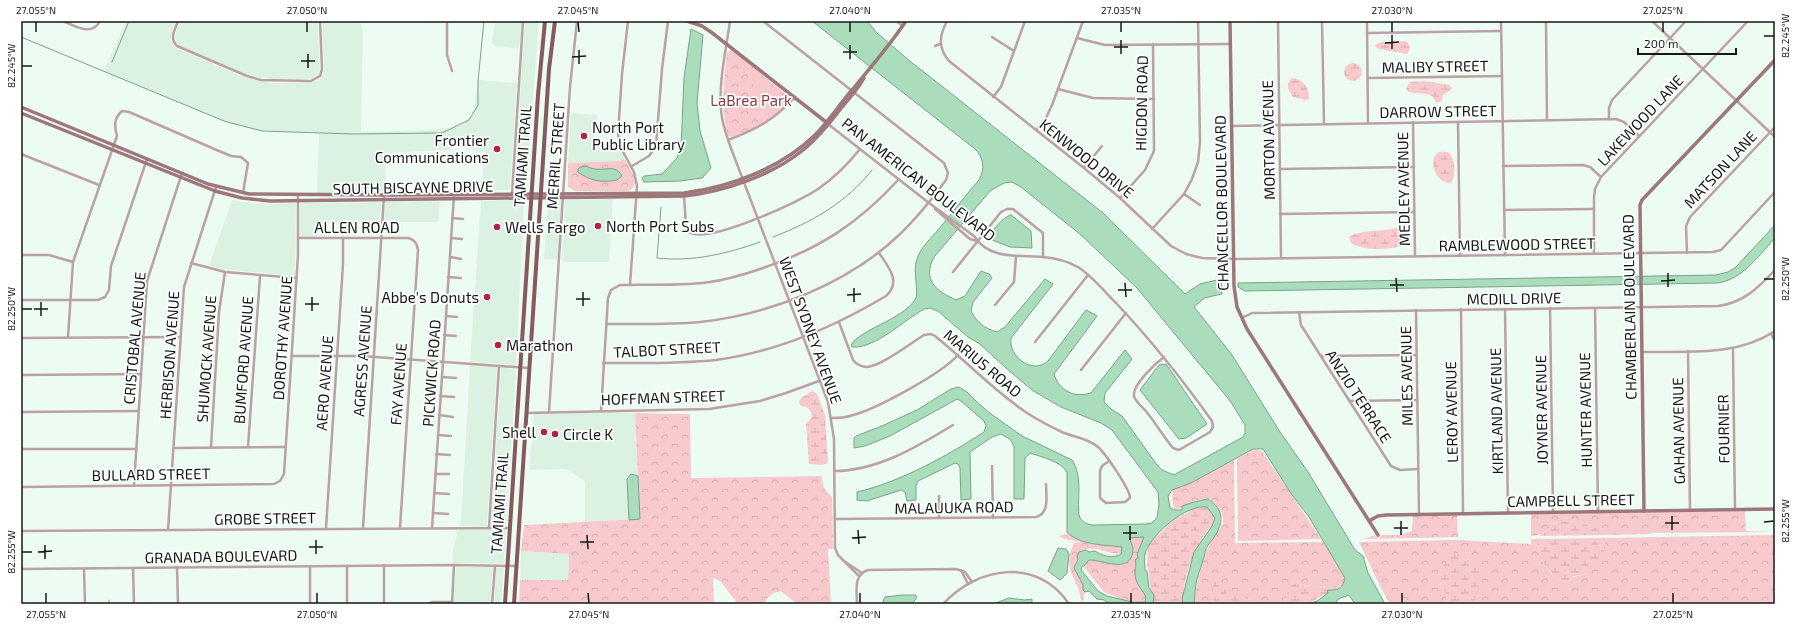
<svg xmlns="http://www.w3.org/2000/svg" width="1796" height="625" viewBox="0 0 1796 625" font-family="'Exo 2',sans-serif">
<defs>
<pattern id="forest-crowns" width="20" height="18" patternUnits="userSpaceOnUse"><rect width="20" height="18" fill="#f8cacd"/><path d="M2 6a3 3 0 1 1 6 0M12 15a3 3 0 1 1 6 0" fill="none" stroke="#d4adaf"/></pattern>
<pattern id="wetland-marsh" width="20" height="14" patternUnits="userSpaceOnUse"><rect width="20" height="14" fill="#f8cacd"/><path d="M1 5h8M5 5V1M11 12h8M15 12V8" fill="none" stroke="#d4adaf"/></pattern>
</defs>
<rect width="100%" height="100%" fill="#ecfcf2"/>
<g fill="#dbf2e3">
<polygon points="126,21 176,21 171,39 173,45 178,49 246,78 272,83 311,82 319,80 322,75 324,69 322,21 361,21 363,32 361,132 429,130 455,127 473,116 478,80 517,83 510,190 482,190 484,153 473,151 471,135 452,137 451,150 385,153 386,192 317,193 319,133 256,130 230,124 104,71"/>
<polygon points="180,21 318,21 320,72 316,77 311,79 272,79 248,75 178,45 175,36"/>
<polygon points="495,21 522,21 519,49 495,46 492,44"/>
<polygon points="525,21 539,21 526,190 514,190"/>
<polygon points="571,113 597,115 595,141 617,141 624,159 620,161 568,163"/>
<polygon points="613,199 609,262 562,262 565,200"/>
<polygon points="232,200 257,204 296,203 295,276 221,269 209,266"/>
<polygon points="524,200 516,365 470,362 481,201"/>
<polygon points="548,200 561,200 558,259 544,259"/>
<polygon points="440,201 438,222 384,222 385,202"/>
<polygon points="381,202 380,222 319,223 319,236 300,237 300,203"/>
<polygon points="470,365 497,367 487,526 459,526 461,523"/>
<polygon points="501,368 516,369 506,526 491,526"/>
<polygon points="601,412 635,413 638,476 635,475 627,477 627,479 629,520 585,522 585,481 566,469 529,470 534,414"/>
<polygon points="506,529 504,564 453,563 453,551 458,530"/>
<polygon points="521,551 569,554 568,581 520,580"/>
<polygon points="456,567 493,567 490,604 453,604"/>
<polygon points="496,568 504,568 501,604 494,604"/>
</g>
<g fill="url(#forest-crowns)">
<path d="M732 50 791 98C778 117 753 132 731 137L728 136C720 108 724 81 727 52Z"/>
<path d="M624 159C630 167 638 179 633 188L628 191H575L568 187V163L619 161Z"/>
<path d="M635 413 690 414 691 478 821 476 824 488 832 497 833 549H828L831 604H797L781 591C773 593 767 595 765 604H738L720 581 713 578 714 604H519L520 580H568L569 554 521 551 524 525 640 519Z"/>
<polygon points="1253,450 1262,451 1321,539 1238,541 1237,459"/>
<path d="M1234 455 1235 543 1326 542 1342 568 1345 581 1343 585 1335 589C1326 585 1319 588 1310 586 1303 585 1298 583 1291 584L1287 591 1285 604H1261L1241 596H1228C1224 586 1221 577 1209 574L1215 594 1213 604H1195C1194 588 1208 536 1221 528 1227 516 1219 507 1210 499 1201 500 1188 500 1183 508L1175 509C1172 502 1171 493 1175 486L1194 482 1198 477H1202L1205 472Z"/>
<polygon points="1745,511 1746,531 1775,532 1651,533 1649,534 1605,535 1603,530 1571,524 1563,521 1554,523 1543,534 1531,536 1531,514"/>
<polygon points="1457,515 1458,537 1363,539 1376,535 1378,538 1381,536 1380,535 1400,535 1412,531 1413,516"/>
<path d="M1070 533 1117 543 1124 548 1122 553C1107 556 1089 540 1079 555 1069 570 1086 578 1085 591 1085 594 1083 599 1082 603 1080 598 1080 593 1078 588 1077 585 1075 582 1074 579 1067 566 1068 556 1074 543L1081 542 1064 539 1059 536Z"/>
<path d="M1145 535C1140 549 1133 566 1137 582 1140 590 1145 589 1147 601H1126L1104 592 1084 567 1085 562 1094 557 1098 560 1131 555 1133 547 1127 538Z"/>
<path d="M1775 535V604H1473L1480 582 1469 559 1461 562 1458 558 1446 559 1443 568 1438 573 1446 593 1447 604H1390L1382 590 1359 542 1458 540 1531 544V539H1534L1541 552V560L1550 572 1554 577 1567 583 1571 577C1576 576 1584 576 1587 573 1600 565 1605 553 1605 538Z"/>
</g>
<g fill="url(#wetland-marsh)">
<path d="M1406 41C1410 45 1411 49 1407 54L1379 49 1374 46 1381 42Z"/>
<circle cx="1353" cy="72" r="9"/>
<path d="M1292 78C1303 79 1309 87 1309 99L1306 100 1293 97C1288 90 1285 84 1292 78Z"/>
<path d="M1424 81 1450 85 1452 89 1443 95 1442 101 1436 103C1435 101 1435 99 1433 97 1431 93 1413 93 1408 92L1406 88 1410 82Z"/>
<path d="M1448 152C1456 158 1456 175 1451 183 1434 183 1428 158 1438 153 1441 151 1445 152 1448 152Z"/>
<path d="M1396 228H1404L1407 233 1401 246C1387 250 1363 251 1351 243L1349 237C1361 229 1382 232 1396 228Z"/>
<path d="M812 391 817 394 825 415 828 463 822 465 809 464 806 424 812 417C811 409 808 407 801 406L799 402 801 398Z"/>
<path d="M1202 506 1209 508 1216 519C1212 525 1207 530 1203 537 1192 556 1182 581 1183 604H1153L1154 599 1150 586 1147 563 1148 545 1174 519 1186 514 1194 507Z"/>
<path d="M1564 521C1576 526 1590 525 1603 530L1605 535 1539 536C1550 531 1549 522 1564 521Z"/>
<path d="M1605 538C1606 553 1602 566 1587 573 1583 576 1576 575 1571 577L1567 583 1562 586 1541 560V552L1534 539Z"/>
<path d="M1453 552 1462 562 1471 559 1477 561C1485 577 1479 588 1473 604H1447L1446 593 1441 586 1438 573 1443 568 1447 554Z"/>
<polygon points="1211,572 1213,572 1224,584 1228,596 1241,596 1261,604 1213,604 1215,594 1209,574"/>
<path d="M1290 584C1298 583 1303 585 1310 586 1319 588 1326 585 1335 589L1307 604H1285L1287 591Z"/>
</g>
<path fill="#f8cacd" d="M759 77 784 97V100L759 121C747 108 746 91 759 77Z"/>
<g fill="#a9ddbc" stroke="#7ca28a" fill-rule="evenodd">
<path d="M812 21H867L877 33 911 62 1103 213 1185 294 1200 284 1221 279 1222 294 1204 298 1194 307 1232 355 1280 432 1308 472 1355 550 1363 556 1368 573 1385 604H1355L1349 595 1338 599 1335 604H1308L1317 601 1328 593 1327 590C1338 591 1343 588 1345 578L1309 517 1290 492 1263 449H1253L1191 483 1172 490 1168 496 1170 508 1175 510H1182V506L1194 502 1208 499C1225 510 1224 523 1213 539 1211 542 1207 545 1206 549 1204 559 1200 569 1197 579 1195 587 1195 596 1194 604H1183L1182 599 1194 552 1212 526 1215 518 1207 507C1186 504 1150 535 1145 554 1144 559 1145 565 1145 570L1147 572 1149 588 1154 595 1153 604H1110L1104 600 1097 599 1089 591 1085 592 1083 590V585L1074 568 1078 559 1077 557 1079 552 1086 550 1089 552 1095 551C1102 556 1113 559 1121 554L1122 547C1105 545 1079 545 1067 532V472C1061 461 1041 457 1030 453L1025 458 1024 499H1014V446L1010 439 1001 434 992 437 970 452 971 499 961 500 960 468 958 464 955 463 918 481 916 485V500L907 501 905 492 901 490 867 501 857 500V492C900 482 947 456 984 432L986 426 984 421 961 401 957 399 890 436 865 446 854 448V438L856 436 882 426 917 410 951 389 959 387 967 392 978 403 991 414 1022 436 1072 460C1083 477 1077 496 1079 515 1081 522 1087 525 1094 525L1146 524 1152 523 1157 518 1159 504 1158 492 1112 430 1101 423 1061 407 1032 390 1006 368 980 344 968 337 938 311 930 308 924 309C904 320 875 349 852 347L851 345C861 329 901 320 915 300 920 293 912 272 917 259 921 247 931 238 939 229 952 213 965 196 979 180 985 169 984 158 975 149ZM1012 182 1021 187 1080 234 1137 288 1231 402 1245 425V434L1243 437 1174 475 1162 470 1157 465 1122 416 1111 409 1104 402 1105 393 1132 359 1125 350 1091 393C1074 398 1059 391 1054 374L1097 316 1086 310 1048 361C1033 375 1008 357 1011 338L1053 284 1045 279 1005 327 997 332C984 328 977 323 971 311L973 302 992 278 989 274 981 271 965 296 956 300C936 291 922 280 934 257L990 191 1004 183ZM1144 537 1137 554 1138 558 1135 560C1137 566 1135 567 1135 573 1135 583 1141 588 1146 597L1145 602H1132L1107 596 1098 591 1081 570 1082 566H1084L1089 560C1101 559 1132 576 1133 549 1133 545 1130 542 1130 538Z"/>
<polygon points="691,29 703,35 697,103 700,131 711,168 702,178 680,181 644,182 642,178 644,176 662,174 677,158 681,148 684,78"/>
<path d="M586 166C603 175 613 161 622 176L617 180C603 183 590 181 578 172V169L580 167Z"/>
<path d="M1011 215 1031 231 1032 248 1010 247 990 239C989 233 1004 216 1011 215Z"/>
<path d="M1775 225V238C1758 256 1743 279 1718 283L1245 291 1238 287V283L1716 275 1728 272 1736 267Z"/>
<polygon points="1166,364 1207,424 1186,438 1179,439 1140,390 1159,365"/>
<polygon points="631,474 638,476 640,519 629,520 627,479"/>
<polygon points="1058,548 1066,549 1069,554 1067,573 1060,580 1048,571"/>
<polygon points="902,595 915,595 917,597 912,604 882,604 885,597"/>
<polygon points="1009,598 1025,600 1032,599 1032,604 993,604"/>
</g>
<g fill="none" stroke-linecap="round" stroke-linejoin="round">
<g stroke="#7ca28a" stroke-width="1">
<polyline points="21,37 224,121 262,131 353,134 442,133 469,120 478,105 478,81 484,21"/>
<polyline points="112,62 129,21"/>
<path d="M661 207 657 258C692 262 726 254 760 242"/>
<path d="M773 237C812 222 846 203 872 170"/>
<polyline points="109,600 109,604"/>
</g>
<g stroke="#bba1a3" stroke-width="2.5">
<path d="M63 21C75 26 92 37 100 21"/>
<path d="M178 21C175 30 169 38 177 46L247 76 261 80 311 81 320 76 322 69 320 21"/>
<polyline points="447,21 447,55 452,71"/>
<polyline points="628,21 622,74 618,134 621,148 634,172 637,186 630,285"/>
<path d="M730 21C726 50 717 88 722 118 724 129 728 140 732 151L828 402 834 439 835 548 838 555 859 576"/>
<polyline points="896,21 903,26"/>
<path d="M947 21C939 36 938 48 949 61L1084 168 1120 198 1171 246 1186 254 1202 258 1234 259 1713 252 1721 250 1775 192"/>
<polyline points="1278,21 1281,258"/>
<polyline points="1322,21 1324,123"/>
<polyline points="1367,21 1368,123"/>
<polyline points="1501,21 1505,255"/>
<polyline points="1546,21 1547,120"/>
<polyline points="1652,21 1775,137"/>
<polyline points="1367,33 1501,31"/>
<polyline points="992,37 1014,51"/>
<polyline points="1077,38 1105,45 1230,44"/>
<polyline points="935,46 940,44"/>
<polyline points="1368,78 1502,76"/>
<polyline points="1058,89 1093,98 1154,99"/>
<polyline points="993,97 1001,87 1025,21"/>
<polyline points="1609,119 1609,108 1612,100 1686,21"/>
<polyline points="1413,122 1415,256"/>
<polyline points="1458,122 1460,256"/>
<path d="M828 124 929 203 974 236C989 260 1019 255 1043 257 1055 258 1067 261 1078 267 1092 276 1104 291 1116 303 1151 340 1182 379 1212 421L1213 427 1210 432 1179 450 1173 448C1163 436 1155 422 1145 410 1141 406 1135 401 1134 396 1132 385 1156 363 1164 357"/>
<polyline points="1232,126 1616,119 1624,122 1639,136"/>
<polyline points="1036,130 1046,118 1052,105 1083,21"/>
<path d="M728 140C757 129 774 120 795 97"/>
<polyline points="21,154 99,185"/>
<polyline points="632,166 649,156 656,146 662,69 668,21"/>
<polyline points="1503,166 1583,165 1590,167 1601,177"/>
<polyline points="1084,168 1102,146"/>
<polyline points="1280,169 1414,167"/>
<polyline points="512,194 523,21"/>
<polyline points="1184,194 1200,205"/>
<path d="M684 195 686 227 690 233C710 243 799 202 818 189 834 178 848 164 860 149"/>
<polyline points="1120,198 1145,170 1154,151 1153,44"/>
<polyline points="935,209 970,239 977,241"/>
<polyline points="1504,210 1593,209"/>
<polyline points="1280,214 1414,212"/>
<polyline points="452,218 463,219"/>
<polyline points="1152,229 1184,194 1192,179 1198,162 1200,142 1198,21"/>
<path d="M298 238H408C414 239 417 243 418 250L400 528"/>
<polyline points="451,238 462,239"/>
<polyline points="1687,253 1686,226 1690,217 1775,127"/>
<polyline points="1594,254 1594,197 1595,189 1601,177 1748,21"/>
<polyline points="21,255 49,255 73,262"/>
<polyline points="450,257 461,259"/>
<polyline points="191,263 225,272 297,278"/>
<polyline points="953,272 1001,212 1007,209 1013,209 1043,233 1043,257"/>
<polyline points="448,277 461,278"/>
<polyline points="447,296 460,297"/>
<polyline points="21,300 98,300 105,297 109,290 111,266 147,159"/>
<polyline points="995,305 1014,282 1016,257"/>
<polyline points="1550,308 1553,512"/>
<polyline points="1595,308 1598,512"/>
<polyline points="1461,309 1463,513"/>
<polyline points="1505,309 1508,513"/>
<polyline points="1416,310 1419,514"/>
<polyline points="1299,312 1301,325 1391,466 1400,470 1418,469"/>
<polyline points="446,316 457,317"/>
<path d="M1242 318 1252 313 1718 306C1743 303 1758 288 1775 270"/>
<path d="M839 322 853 360C857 365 861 367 867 367 881 366 911 343 924 335L931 334 935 336C966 361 994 391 1027 413 1038 420 1051 427 1064 433 1075 437 1089 439 1098 447 1105 453 1130 489 1130 498L1125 502 1106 503 1100 498V471L1102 466 1109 461"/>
<path d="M606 324C637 324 669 325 700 322 769 315 849 283 899 235 917 218 932 199 946 180L948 173 944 163 763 21"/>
<polyline points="1771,334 1775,341"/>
<polyline points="444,335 456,336"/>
<path d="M68 337 73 262 117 136C114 126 114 118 122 111L129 112 219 151 231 156 241 157 248 163 243 193"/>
<polyline points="21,338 180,337"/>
<polyline points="1035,342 1088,275"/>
<polyline points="1733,349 1735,510"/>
<polyline points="1688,351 1690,510"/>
<path d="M1642 352C1686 351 1736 357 1775 331"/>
<polyline points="292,356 362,356 529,368"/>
<polyline points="1321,356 1416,355"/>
<path d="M603 363C641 363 679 364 716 360 776 352 834 327 886 296 902 282 888 266 879 253"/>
<polyline points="1081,370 1126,313"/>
<polyline points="21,375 141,374"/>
<polyline points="442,377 456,378"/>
<polyline points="440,396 454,397"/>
<polyline points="1349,401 1417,400"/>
<path d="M601 411 608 298 611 290 620 285C647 284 674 286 702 283 723 281 743 275 763 268 819 249 859 223 899 179"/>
<polyline points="21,412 138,411"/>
<polyline points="549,412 570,87 577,21"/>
<polyline points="527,413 709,409 760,401 786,393 819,381"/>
<polyline points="439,415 453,417"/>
<path d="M831 418C837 418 844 418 850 416 875 410 941 374 958 355"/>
<polyline points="438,435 451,436"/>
<polyline points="211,447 219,312 225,272"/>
<polyline points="248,447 260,276"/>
<polyline points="174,448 285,447"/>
<polyline points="21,449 136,449"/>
<polyline points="436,454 450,455"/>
<polyline points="992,466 993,518"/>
<path d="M834 471C877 471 917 447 953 425"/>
<polyline points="435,474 449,474"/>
<polyline points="134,486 147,281 182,173"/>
<polyline points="21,487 274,484 280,481 284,474 298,255 298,195"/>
<polyline points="434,493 449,494"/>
<polyline points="939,496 939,518"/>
<polyline points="433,513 448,514"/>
<path d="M835 519 1036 517C1050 513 1046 496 1046 484"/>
<polyline points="326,528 343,264 343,238"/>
<polyline points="363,528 384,195"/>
<polyline points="432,528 454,195"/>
<polyline points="489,528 499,366"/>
<polyline points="168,530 184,287 216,187"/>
<polyline points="21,531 510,528"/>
<polyline points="844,561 862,573"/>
<polyline points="384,565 384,604"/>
<polyline points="310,566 310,604"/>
<polyline points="347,566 347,604"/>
<polyline points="177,567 178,604"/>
<polyline points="133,568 134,604"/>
<polyline points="21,569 454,565 516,566"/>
<polyline points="84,569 85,604"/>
<polyline points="961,570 968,584"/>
<polyline points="428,604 432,602 452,602"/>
<polyline points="452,604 454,565"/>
<polyline points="492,604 495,566"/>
<path d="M857 604C857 591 853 575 868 570L956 569 965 572 972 582"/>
<path d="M943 604C978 566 1038 557 1069 604"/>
</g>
<g stroke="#9d777a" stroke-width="3.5">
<polyline points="687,21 702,26 711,32 826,122"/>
<polyline points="1230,21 1234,286 1237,307 1247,329 1378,535"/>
<path d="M21 107 208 184 249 194 391 195 684 193C731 187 781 168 815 135 829 121 839 105 852 90 871 67 890 45 906 21"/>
<path d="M21 113 215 191 242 198 270 201 684 196C723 192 773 175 803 150 818 138 830 123 842 107 850 98 858 89 864 78"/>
<polyline points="1644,511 1640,205 1642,200 1775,60"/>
<polyline points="1369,521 1378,516 1386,515 1775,509"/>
</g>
<g stroke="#865a5e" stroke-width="4">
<polyline points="505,604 538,95 545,21"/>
<polyline points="514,604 549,69 555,21"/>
</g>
</g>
<path fill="none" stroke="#141916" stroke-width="1.5" d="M36 22V32M307 22V32M578 22 579 32M850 22V32M1121 22V32M1392 22V32M1663 22V32M1392 35V49M1764 36H1774M1121 40V54M1385 43 1399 42M850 45V59M1114 47H1128M579 50V64M843 52H857M308 54V68M572 57 586 56M301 61H315M22 66H32M1668 273V287M1396 278 1397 292M1764 279H1774M1661 281 1675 280M1125 283 1126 297M1390 285H1404M854 288V302M1118 290H1132M583 292V306M847 295 861 294M312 297V311M576 299H590M41 302V316M305 304H319M22 309H32M34 309H48M1672 516V530M1401 521V535M1764 522 1774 521M1665 523H1679M1130 526V540M1394 528H1408M858 530 859 544M1123 533H1137M587 535 588 549M852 538 866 537M316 540V554M580 542H594M45 545V559M309 547H323M22 552H32M38 552 52 551M46 593V603M317 593V603M588 593 589 603M860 593V603M1131 593V603M1402 593V603M1673 593V603"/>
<g fill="#b32147" stroke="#fff" stroke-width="1.5">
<circle cx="584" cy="136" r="4"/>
<circle cx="497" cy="149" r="4"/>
<circle cx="598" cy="226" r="4"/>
<circle cx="497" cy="227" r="4"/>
<circle cx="487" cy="297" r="4"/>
<circle cx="498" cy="345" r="4"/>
<circle cx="544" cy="432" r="4"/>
<circle cx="555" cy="434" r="4"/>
</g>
<g text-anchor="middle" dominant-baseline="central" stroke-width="3.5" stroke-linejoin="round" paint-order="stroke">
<g font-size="15" fill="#141916" stroke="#fff">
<text transform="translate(1435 66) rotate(-1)">MALIBY STREET</text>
<text transform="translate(1141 103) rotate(-89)">HIGDON ROAD</text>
<text transform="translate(1438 111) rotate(-1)">DARROW STREET</text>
<text transform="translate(1640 120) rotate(-47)">LAKEWOOD LANE</text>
<text transform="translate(1268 140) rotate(-91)">MORTON AVENUE</text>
<text transform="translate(522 156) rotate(-86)">TAMIAMI TRAIL</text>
<text transform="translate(555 156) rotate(-86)">MERRIL STREET</text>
<text transform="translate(1087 158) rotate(39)">KENWOOD DRIVE</text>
<text transform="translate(1720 169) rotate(-47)">MATSON LANE</text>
<text transform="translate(919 179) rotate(38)">PAN AMERICAN BOULEVARD</text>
<text transform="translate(413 187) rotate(-1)">SOUTH BISCAYNE DRIVE</text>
<text transform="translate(1403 189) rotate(-91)">MEDLEY AVENUE</text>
<text transform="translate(1221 203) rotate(-91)">CHANCELLOR BOULEVARD</text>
<text x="357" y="227">ALLEN ROAD</text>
<text transform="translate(1517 244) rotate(-1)">RAMBLEWOOD STREET</text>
<text transform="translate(1514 298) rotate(-1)">MCDILL DRIVE</text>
<text transform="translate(1629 307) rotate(-91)">CHAMBERLAIN BOULEVARD</text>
<text transform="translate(811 330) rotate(70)">WEST SYDNEY AVENUE</text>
<text transform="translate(134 338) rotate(-85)">CRISTOBAL AVENUE</text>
<text transform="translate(282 338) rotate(-86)">DOROTHY AVENUE</text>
<text transform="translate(667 349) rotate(-3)">TALBOT STREET</text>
<text transform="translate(169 355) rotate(-86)">HERBISON AVENUE</text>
<text transform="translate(206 359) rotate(-86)">SHUMOCK AVENUE</text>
<text transform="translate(243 360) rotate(-86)">BUMFORD AVENUE</text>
<text transform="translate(362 361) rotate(-86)">AGRESS AVENUE</text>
<text transform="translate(983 363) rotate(40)">MARIUS ROAD</text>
<text transform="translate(431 373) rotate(-86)">PICKWICK ROAD</text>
<text transform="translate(1406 376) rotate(-91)">MILES AVENUE</text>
<text transform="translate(324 383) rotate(-86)">AERO AVENUE</text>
<text transform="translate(398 384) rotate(-86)">FAY AVENUE</text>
<text transform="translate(1359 396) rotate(57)">ANZIO TERRACE</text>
<text transform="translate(663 397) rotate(-2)">HOFFMAN STREET</text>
<text transform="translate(1541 410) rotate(-91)">JOYNER AVENUE</text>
<text transform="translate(1585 410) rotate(-91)">HUNTER AVENUE</text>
<text transform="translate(1496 411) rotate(-91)">KIRTLAND AVENUE</text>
<text transform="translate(1451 412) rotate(-91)">LEROY AVENUE</text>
<text transform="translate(1723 429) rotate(-91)">FOURNIER</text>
<text transform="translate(1678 431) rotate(-91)">GAHAN AVENUE</text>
<text transform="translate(151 474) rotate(-1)">BULLARD STREET</text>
<text transform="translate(1571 500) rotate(-1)">CAMPBELL STREET</text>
<text transform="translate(499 503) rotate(-86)">TAMIAMI TRAIL</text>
<text transform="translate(954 507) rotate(-1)">MALAUUKA ROAD</text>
<text transform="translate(265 518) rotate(-1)">GROBE STREET</text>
<text transform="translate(221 556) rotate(-1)">GRANADA BOULEVARD</text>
</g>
<g font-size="15" fill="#853d48" stroke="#fff">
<text x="751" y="100">LaBrea Park</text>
</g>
<g font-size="15" fill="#141916" stroke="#fff" text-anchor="start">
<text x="592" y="127">North Port<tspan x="592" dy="17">Public Library</tspan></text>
<text x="489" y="140" text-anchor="end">Frontier<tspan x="489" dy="17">Communications</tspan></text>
<text x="606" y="226">North Port Subs</text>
<text x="505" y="227">Wells Fargo</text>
<text x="479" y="297" text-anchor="end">Abbe's Donuts</text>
<text x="506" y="345">Marathon</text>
<text x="536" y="432" text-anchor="end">Shell</text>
<text x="563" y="434">Circle K</text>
</g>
</g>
<rect width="1796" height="625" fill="none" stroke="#ffffff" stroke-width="44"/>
<path d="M1638 48v6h98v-6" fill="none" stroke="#141916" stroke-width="2"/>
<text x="1644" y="48" font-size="12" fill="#141916" stroke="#ffffff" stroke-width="3" paint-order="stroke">200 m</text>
<rect x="22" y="22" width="1752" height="581" fill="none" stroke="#141916" stroke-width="1.5"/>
<g font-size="10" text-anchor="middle" fill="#141916">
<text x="36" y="14">27.055°N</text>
<text x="307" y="14">27.050°N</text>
<text x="578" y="14">27.045°N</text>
<text x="850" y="14">27.040°N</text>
<text x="1121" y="14">27.035°N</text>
<text x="1392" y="14">27.030°N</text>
<text x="1663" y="14">27.025°N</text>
<text transform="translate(1785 36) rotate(-90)" y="4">82.245°W</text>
<text transform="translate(11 66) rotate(-90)" y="4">82.245°W</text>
<text transform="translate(1785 279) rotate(-90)" y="4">82.250°W</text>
<text transform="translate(11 309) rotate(-90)" y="4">82.250°W</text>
<text transform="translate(1785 521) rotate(-90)" y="4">82.255°W</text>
<text transform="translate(11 552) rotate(-90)" y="4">82.255°W</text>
<text x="46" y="618">27.055°N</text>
<text x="317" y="618">27.050°N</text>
<text x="589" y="618">27.045°N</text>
<text x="860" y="618">27.040°N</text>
<text x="1131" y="618">27.035°N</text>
<text x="1402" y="618">27.030°N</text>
<text x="1673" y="618">27.025°N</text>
</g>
</svg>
